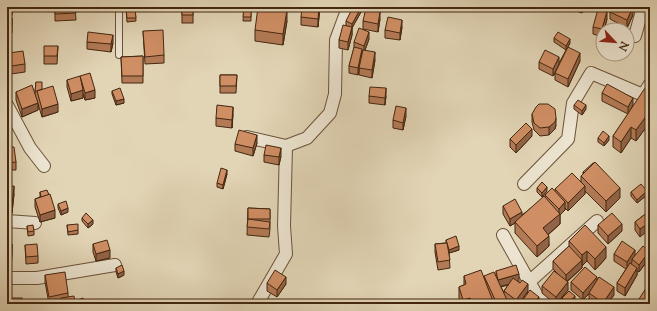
<svg xmlns="http://www.w3.org/2000/svg" width="657" height="311" viewBox="0 0 657 311" font-family="'Sorts Mill Goudy',serif">
<rect width="100%" height="100%" fill="#e2d5b6"/>
<filter id="stains"><feTurbulence type="fractalNoise" baseFrequency=".005" numOctaves="4"/><feColorMatrix values="0 0 0 0 .2 0 0 0 0 .09 0 0 0 0 .02 0 0 0 .5 -.17"/></filter>
<radialGradient id="worn" r=".72"><stop offset=".6" stop-color="#630" stop-opacity="0"/><stop offset="1" stop-color="#630" stop-opacity=".3"/></radialGradient>
<g fill="none" stroke-linecap="round" stroke-linejoin="round">
<defs>
<polyline id="service" points="119,7 119,55"/>
<g id="minor">
<polyline points="635,36 643,7"/>
<polyline points="7,105 30,148 44,166"/>
<polyline points="247,137 286,146 307,138 330,113 335,94 336,40 346,13 350,7"/>
<polyline points="524,184 568,139 573,103 591,73 643,95 650,84"/>
<polyline points="7,221 35,223"/>
<polyline points="503,235 536,294 546,304"/>
<polyline points="7,278 37,278 115,265"/>
<polyline points="529,282 597,221"/>
<polyline points="257,304 286,254 284,226 286,146"/>
</g>
</defs>
<use href="#service" stroke="#6b523a" stroke-width="8"/>
<use href="#minor" stroke="#6b523a" stroke-width="14"/>
<use href="#service" stroke="#ece4d0" stroke-width="6"/>
<use href="#minor" stroke="#ece4d0" stroke-width="12"/>
</g>
<g fill="#b37a56" stroke="#432710" fill-rule="evenodd">
<polygon points="7,7 13,7 11,18 12,18 12,33 7,33"/>
<polygon points="55,7 75,7 76,20 55,21"/>
<rect x="182" y="7" width="11" height="16"/>
<polygon points="244,7 251,7 251,21 243,21"/>
<polygon points="320,7 318,27 301,25 301,17"/>
<polygon points="565,7 584,7 582,13"/>
<polygon points="126,8 135,8 136,21 127,22"/>
<polygon points="361,12 352,28 352,35 348,50 339,48 339,40 346,25 346,21"/>
<polygon points="610,12 633,15 627,28 610,19"/>
<polygon points="380,19 378,32 363,29 363,21"/>
<polygon points="607,19 604,30 603,30 602,37 593,34 593,27"/>
<polygon points="287,21 283,45 255,41 255,30"/>
<polygon points="402,27 400,40 385,38 385,30"/>
<polygon points="143,31 164,55 164,63 145,64"/>
<polygon points="554,38 570,43 568,47 580,61 568,87 555,80 555,74 553,76 539,69 539,62 559,63 566,50 554,42"/>
<polygon points="369,39 365,50 375,60 372,78 359,75 359,69 358,75 349,73 349,66 354,48 354,42"/>
<polygon points="87,42 113,43 111,52 87,49"/>
<polygon points="58,46 57,64 44,64 44,56"/>
<polygon points="9,53 25,64 25,72 11,74 9,60"/>
<polygon points="143,56 143,83 122,83 121,57"/>
<polygon points="220,75 237,75 236,93 220,93"/>
<polygon points="80,76 95,98 85,100 83,94 83,98 71,101 67,87 67,80 80,79"/>
<polygon points="36,82 42,89 58,112 42,117 38,104 38,110 22,117 16,100 16,92 35,94"/>
<polygon points="112,91 124,103 116,105 112,94"/>
<polygon points="650,92 650,122 636,141 631,138 621,153 613,147 613,136 628,114 602,101 602,93 633,105 631,109"/>
<polygon points="369,96 386,96 385,105 369,103"/>
<polygon points="574,105 586,109 582,115 574,109"/>
<polygon points="233,114 232,128 216,126 216,118"/>
<polygon points="532,114 556,125 555,129 549,135 540,136 534,130 532,122"/>
<polygon points="406,116 403,130 393,128 393,120"/>
<polygon points="532,136 516,153 510,147 510,139"/>
<polygon points="598,138 609,140 604,146 598,142"/>
<polygon points="7,143 10,147 16,162 16,170 7,170"/>
<polygon points="257,143 253,156 235,151 235,144"/>
<polygon points="264,155 281,156 279,165 264,162"/>
<polygon points="583,172 620,198 606,212 585,191 585,194 568,211 565,208 565,210 560,215 560,224 548,235 549,246 537,257 515,233 515,223 510,226 503,214 503,206 522,215 545,197 545,195 555,191 555,189 581,182 581,176 583,174"/>
<polygon points="227,174 223,189 217,187 217,183"/>
<polygon points="7,186 14,194 12,213 7,213"/>
<polygon points="537,188 547,191 542,197 537,192"/>
<polygon points="40,192 55,218 40,222 35,207 35,199 40,197"/>
<polygon points="631,192 647,195 637,203 631,196"/>
<polygon points="58,204 68,212 61,215 58,208"/>
<polygon points="248,208 270,209 270,229 269,237 247,235"/>
<polygon points="648,212 640,237 635,230 635,222"/>
<polygon points="82,218 93,224 88,228 82,221"/>
<polygon points="67,225 78,230 78,234 68,235"/>
<polygon points="598,225 622,231 608,244 598,233"/>
<polygon points="27,226 34,231 34,235 28,236"/>
<polygon points="446,240 459,250 449,253 450,268 438,270 435,252 435,244 446,243"/>
<polygon points="569,241 606,258 595,270 587,261 582,266 582,268 567,282 568,290 556,304 555,304 542,293 542,286 560,276 553,269 553,261 569,246"/>
<polygon points="7,244 12,252 11,271 7,271"/>
<polygon points="93,244 110,258 96,261 93,252"/>
<polygon points="25,245 38,256 38,263 26,264"/>
<polygon points="650,252 650,268 645,264 639,272 637,271 637,275 625,296 617,291 617,283 626,269 614,261 614,254 635,255"/>
<polygon points="116,268 124,275 118,278 116,272"/>
<path d="M496 271 519 282 528 291 519 304H512L507 301V304H461L459 298V287L464 285V276L484 277 496 276ZM508 285 504 291V293L501 287Z"/>
<polygon points="45,275 68,293 68,297 75,304 61,304 61,302 49,304 45,282"/>
<polygon points="597,281 614,295 607,304 594,304 589,300 589,294 583,300 571,290 571,282"/>
<polygon points="267,283 286,284 277,297 267,291"/>
<polygon points="562,298 575,300 571,304 564,304 562,302"/>
<polygon points="639,299 650,304 639,304"/>
</g>
<g fill="#926346" stroke="#432710">
<polygon points="12,7 13,7 13,9 10,24 10,16"/>
<polygon points="319,7 320,7 318,27 318,19"/>
<polygon points="582,7 584,7 582,13"/>
<polygon points="633,7 633,15 627,28 627,20"/>
<polygon points="361,8 361,12 352,28 352,35 348,50 348,42 352,28 352,24"/>
<polygon points="287,10 287,21 283,45 283,34"/>
<polygon points="607,11 607,19 604,30 603,30 602,37 602,29"/>
<polygon points="380,12 380,19 378,32 378,24"/>
<polygon points="402,20 402,27 400,40 400,33"/>
<polygon points="369,32 369,39 364,53 364,46"/>
<polygon points="113,35 113,43 111,52 111,44"/>
<polygon points="570,39 570,43 566,50 566,46"/>
<polygon points="362,49 362,56 358,75 358,68"/>
<polygon points="375,52 375,60 372,78 372,70"/>
<polygon points="580,53 580,61 568,87 568,79"/>
<polygon points="559,57 559,64 553,76 553,69"/>
<polygon points="386,88 386,96 385,105 385,98"/>
<polygon points="83,90 83,98 71,101 71,94"/>
<polygon points="95,90 95,98 85,100 85,93"/>
<polygon points="633,98 633,105 628,114 628,107"/>
<polygon points="124,99 124,103 116,105 116,101"/>
<polygon points="38,103 38,110 22,117 22,109"/>
<polygon points="58,104 58,112 42,117 42,109"/>
<polygon points="586,105 586,109 582,115 582,111"/>
<polygon points="233,107 233,114 232,128 232,120"/>
<polygon points="406,108 406,116 403,130 403,123"/>
<polygon points="650,111 650,122 636,141 636,130"/>
<polygon points="556,118 556,125 555,129 549,135 549,127"/>
<polygon points="631,127 631,138 621,153 621,142"/>
<polygon points="532,129 532,136 516,153 516,145"/>
<polygon points="257,135 257,143 253,156 253,148"/>
<polygon points="609,136 609,140 604,146 604,143"/>
<polygon points="281,148 281,156 279,165 279,157"/>
<polygon points="227,170 227,174 223,189 223,185"/>
<polygon points="14,186 14,194 12,213 12,206"/>
<polygon points="585,186 585,194 568,211 568,203"/>
<polygon points="547,187 547,191 542,197 542,193"/>
<polygon points="620,188 620,198 606,212 606,201"/>
<polygon points="647,191 647,195 637,203 637,200"/>
<polygon points="565,202 565,210 560,215 560,224 543,239 543,228 559,214 559,209"/>
<polygon points="68,208 68,212 61,215 61,211"/>
<polygon points="55,210 55,218 40,222 40,215"/>
<polygon points="522,212 522,219 515,222 515,223 510,226 510,219"/>
<polygon points="93,220 93,224 88,228 88,224"/>
<polygon points="650,222 650,229 640,237 640,229"/>
<polygon points="622,224 622,231 608,244 608,236"/>
<polygon points="549,236 549,246 537,257 537,246"/>
<polygon points="12,244 12,252 11,271 11,264"/>
<polygon points="459,246 459,250 449,253 449,250"/>
<polygon points="606,247 606,258 595,270 595,259"/>
<polygon points="110,250 110,258 96,261 96,254"/>
<polygon points="635,250 635,257 632,259 632,262 627,270 627,262"/>
<polygon points="587,251 587,261 582,266 582,255"/>
<polygon points="645,257 645,264 639,272 639,265"/>
<polygon points="582,260 582,268 566,282 566,275"/>
<polygon points="637,268 637,275 625,296 625,288"/>
<polygon points="124,271 124,275 118,278 118,274"/>
<polygon points="519,274 519,282 498,287 498,280"/>
<polygon points="286,277 286,284 277,297 277,290"/>
<polygon points="597,277 597,285 583,300 583,293"/>
<polygon points="568,282 568,290 556,304 556,297"/>
<polygon points="528,284 528,291 519,304 516,304 516,300"/>
<polygon points="614,287 614,295 607,304 603,304 603,303"/>
<polygon points="575,296 575,300 571,304 568,304"/>
<polygon points="539,297 539,304 533,304"/>
<polygon points="470,298 470,304 463,304 463,300"/>
<polygon points="507,300 507,304 499,304"/>
</g>
<g fill="#d08e64" stroke="#432710">
<polygon points="7,7 12,7 10,16 7,16"/>
<polygon points="55,7 75,7 76,13 55,14"/>
<rect x="182" y="7" width="11" height="8"/>
<polygon points="244,7 251,7 251,17 243,17"/>
<polygon points="258,7 264,7 287,10 283,34 255,30"/>
<polygon points="302,7 319,7 318,19 301,17"/>
<polygon points="353,7 359,7 361,8 352,24 346,21"/>
<polygon points="612,7 633,7 627,20 610,12"/>
<polygon points="126,8 135,8 136,18 127,18"/>
<polygon points="366,8 380,12 378,24 363,21"/>
<polygon points="598,9 607,11 602,29 593,27"/>
<polygon points="7,17 12,18 12,26 7,25"/>
<polygon points="388,17 402,20 400,33 385,30"/>
<polygon points="343,25 352,27 348,42 339,40"/>
<polygon points="359,28 369,32 364,46 354,42"/>
<polygon points="163,30 164,55 145,57 143,31"/>
<polygon points="88,32 113,35 111,44 87,42"/>
<polygon points="558,32 570,39 566,46 554,38"/>
<polygon points="44,46 58,46 57,56 44,56"/>
<polygon points="354,47 362,49 358,68 349,66"/>
<polygon points="568,47 580,53 568,79 555,73"/>
<polygon points="363,50 375,52 372,70 359,68"/>
<polygon points="545,50 559,57 553,69 539,62"/>
<polygon points="23,51 25,64 11,66 9,53"/>
<polygon points="143,56 143,76 122,76 121,57"/>
<polygon points="90,73 95,90 85,93 80,76"/>
<polygon points="220,75 237,75 236,86 220,86"/>
<polygon points="80,76 83,90 71,94 67,80"/>
<polygon points="36,82 42,82 42,89 37,91 35,91"/>
<polygon points="607,84 633,98 628,107 602,93"/>
<polygon points="32,85 38,103 22,109 16,92"/>
<polygon points="53,86 58,104 42,109 37,91"/>
<polygon points="370,87 386,88 385,98 369,96"/>
<polygon points="120,88 124,99 116,101 112,91"/>
<polygon points="645,88 650,92 650,111 636,130 631,127 621,142 613,136"/>
<polygon points="578,100 586,105 582,111 574,105"/>
<polygon points="539,104 548,104 555,109 556,118 555,122 549,127 540,128 534,123 532,114 536,107"/>
<polygon points="217,105 233,107 232,120 216,118"/>
<polygon points="396,106 406,108 403,123 393,120"/>
<polygon points="526,123 532,129 516,145 510,139"/>
<polygon points="239,130 257,135 253,148 235,144"/>
<polygon points="603,131 609,136 604,143 598,138"/>
<polygon points="7,143 9,143 10,147 7,147"/>
<polygon points="266,145 281,148 279,157 264,155"/>
<polygon points="7,147 14,147 16,162 7,163"/>
<polygon points="595,162 620,188 606,201 581,176"/>
<polygon points="593,163 594,163 584,173 583,172"/>
<polygon points="221,168 227,170 223,185 217,183"/>
<polygon points="572,173 585,186 568,203 555,189"/>
<polygon points="542,182 547,187 542,193 537,188"/>
<polygon points="641,184 647,191 637,200 631,192"/>
<polygon points="7,186 14,186 12,206 7,205"/>
<polygon points="552,188 565,202 559,209 545,195"/>
<polygon points="47,190 49,195 41,197 40,192"/>
<polygon points="50,194 55,210 40,215 35,199"/>
<polygon points="544,196 560,214 543,228 549,236 537,246 515,222"/>
<polygon points="515,199 522,212 510,219 503,206"/>
<polygon points="66,201 68,208 61,211 58,204"/>
<polygon points="248,208 270,209 270,219 248,219"/>
<polygon points="648,212 650,215 650,222 640,229 635,222"/>
<polygon points="86,213 93,220 88,224 82,218"/>
<polygon points="612,213 622,224 608,236 598,225"/>
<polygon points="248,219 270,222 269,229 247,227"/>
<polygon points="78,224 78,230 68,232 67,225"/>
<polygon points="33,225 34,231 28,232 27,226"/>
<polygon points="585,225 606,247 595,259 587,251 582,255 569,241"/>
<polygon points="456,236 459,246 449,250 447,243 446,240"/>
<polygon points="107,240 110,250 96,254 93,244"/>
<polygon points="622,241 635,250 627,262 614,254"/>
<polygon points="447,243 450,260 438,262 435,244"/>
<polygon points="7,244 12,244 11,264 7,264"/>
<polygon points="37,244 38,256 26,257 25,245"/>
<polygon points="569,246 582,260 566,275 553,261"/>
<polygon points="643,246 650,252 650,261 645,257 639,265 632,259"/>
<polygon points="630,263 637,268 625,288 617,283"/>
<polygon points="122,265 124,271 118,274 116,268"/>
<polygon points="516,265 519,274 498,280 496,271"/>
<polygon points="585,267 597,277 583,293 571,282"/>
<polygon points="275,270 286,277 277,290 267,283"/>
<polygon points="481,270 494,304 480,304 480,303 477,304 472,304 470,298 463,300 459,287 466,284 464,276"/>
<polygon points="554,271 568,282 556,297 542,286"/>
<polygon points="65,272 68,293 49,297 45,275"/>
<polygon points="494,272 507,300 499,304 497,304 484,276"/>
<polygon points="599,277 614,287 603,303 589,293"/>
<polygon points="513,278 520,283 522,280 528,284 516,300 504,291"/>
<polygon points="650,282 650,300 648,304 646,304 639,299"/>
<polygon points="530,290 539,297 533,304 520,304"/>
<polygon points="569,291 575,296 568,304 562,298"/>
<polygon points="74,296 75,304 61,304 61,298"/>
<rect x="7" y="298" width="15" height="6"/>
<polygon points="83,298 84,302 79,304 78,300"/>
</g>
<rect width="657" height="311" fill="none" stroke="#e2d5b6" stroke-width="24"/>
<rect x="8" y="8" width="641" height="295" fill="none" stroke="#432710" stroke-width="2"/>
<rect x="12" y="12" width="633" height="287" fill="none" stroke="#432710"/>
<g transform="translate(615 42) rotate(116)"><circle r="19" fill="#ece4d0" stroke="#a89883"/>
<path d="M0-3L7 15L0 10L-7 15Z" fill="#8f2418"/>
<text y="-6" font-size="11" font-weight="bold" text-anchor="middle" fill="#432710">N</text>
</g>
<rect width="100%" height="100%" filter="url(#stains)"/>
<rect width="100%" height="100%" fill="url(#worn)"/>
</svg>
